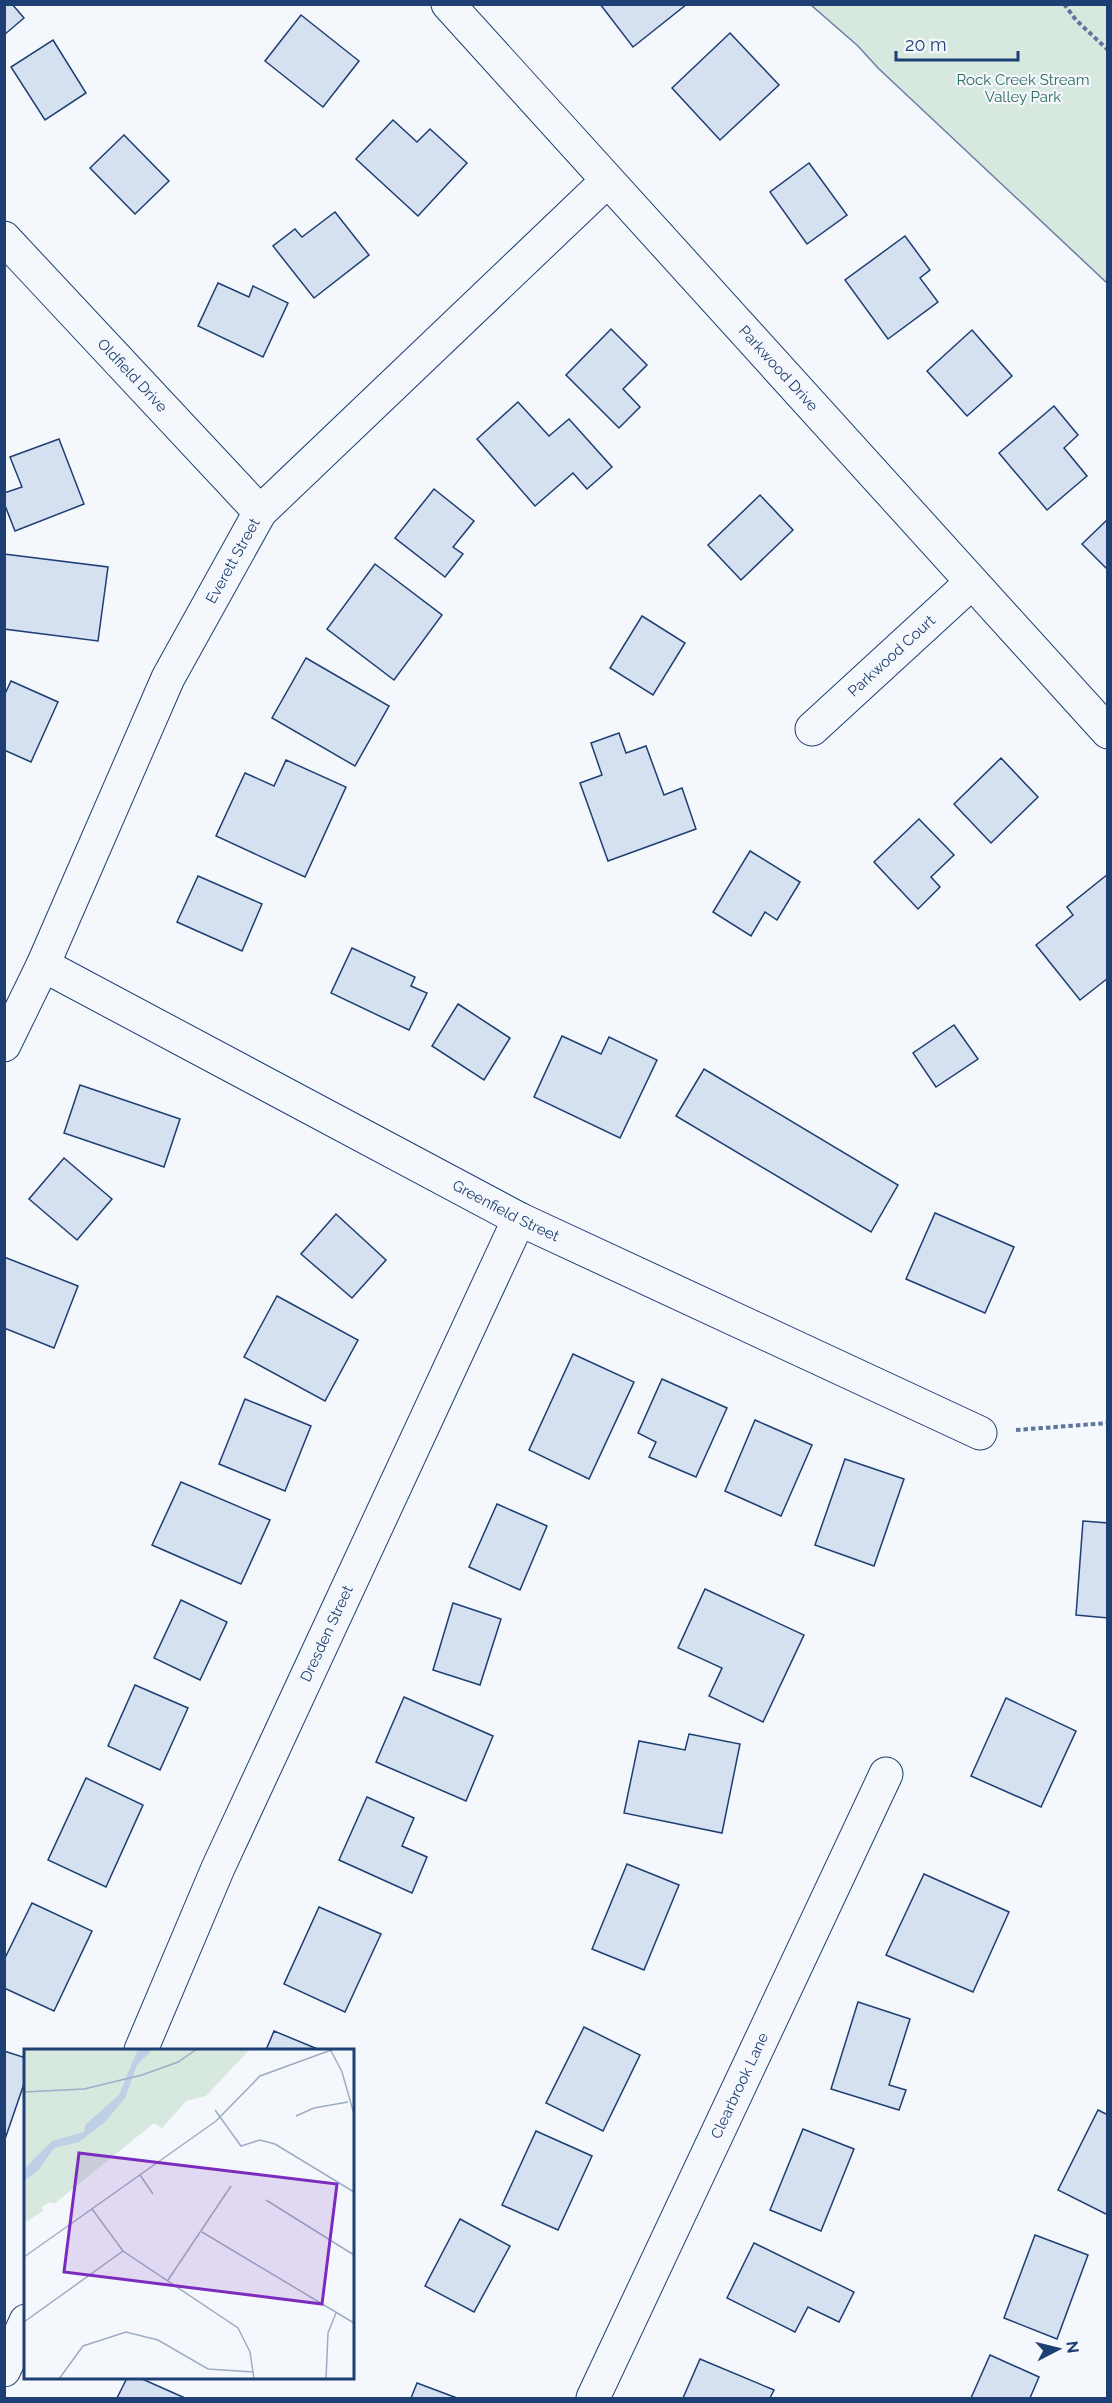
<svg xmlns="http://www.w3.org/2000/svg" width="1112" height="2403" viewBox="0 0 1112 2403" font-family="Raleway,sans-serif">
<rect width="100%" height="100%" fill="#f4f7fb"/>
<polygon fill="#d7e8df" stroke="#687fa3" stroke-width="1.5" points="811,5 1107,5 1107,283 878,68 858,46"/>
<g fill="#d5e0f0" stroke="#1d3f73" stroke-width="1.5">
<polygon points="4,4 12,4 24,18 4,35"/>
<polygon points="600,4 687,4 633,47"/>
<polygon points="301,15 359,61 323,107 265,61"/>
<polygon points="730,33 779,85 720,140 672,88"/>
<polygon points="53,40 86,93 45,120 11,67"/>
<polygon points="393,120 417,142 430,129 467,163 418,216 356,159"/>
<polygon points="124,135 169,181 135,214 90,168"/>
<polygon points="809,163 847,215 807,244 770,192"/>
<polygon points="335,212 369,255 314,298 273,246 295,229 302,237"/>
<polygon points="905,236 930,270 920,278 938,302 888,339 845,280"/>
<polygon points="218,283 249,297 253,286 288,303 263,357 198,326"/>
<polygon points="611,329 647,365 623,389 640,407 619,428 566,375"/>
<polygon points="972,330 1012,376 967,416 927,371"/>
<polygon points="518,402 549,436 569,419 612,467 587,489 573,473 535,506 477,439"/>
<polygon points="1054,406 1078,435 1064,448 1087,476 1047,510 999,453"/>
<polygon points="59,439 84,504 15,531 4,503 4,493 22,487 10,457"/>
<polygon points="434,489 474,521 453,547 463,554 445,577 395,538"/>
<polygon points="760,495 793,530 741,580 708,545"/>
<polygon points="1108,519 1108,570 1082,544"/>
<polygon points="4,554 108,567 98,641 4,629"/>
<polygon points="375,564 442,615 394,680 327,629"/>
<polygon points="642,616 685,643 653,695 610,668"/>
<polygon points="306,658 389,706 355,766 272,718"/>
<polygon points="11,681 58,702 31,762 4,750 4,696"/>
<polygon points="619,733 626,753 646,746 664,795 682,788 696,829 608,861 580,783 602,775 591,743"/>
<polygon points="1001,758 1038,797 991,843 954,804"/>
<polygon points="286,760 346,787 305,877 216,836 245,773 274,786"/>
<polygon points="919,819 954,855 931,877 940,887 918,909 874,862"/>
<polygon points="750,851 800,882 777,920 765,912 751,936 713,912"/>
<polygon points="1108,874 1108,978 1080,1000 1036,945 1073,915 1067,907"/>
<polygon points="198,876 262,904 242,951 177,922"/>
<polygon points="352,948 415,977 411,986 427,993 409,1030 331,993"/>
<polygon points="458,1004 510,1038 484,1080 432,1046"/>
<polygon points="954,1025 978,1059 936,1087 913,1053"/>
<polygon points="562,1036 601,1054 609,1037 657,1060 620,1138 534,1097"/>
<polygon points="704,1069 898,1185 871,1232 676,1116"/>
<polygon points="80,1085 180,1119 164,1167 64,1133"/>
<polygon points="64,1158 112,1199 77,1240 29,1199"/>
<polygon points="935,1213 1014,1247 985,1313 906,1279"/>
<polygon points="336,1214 386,1260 352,1298 301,1254"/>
<polygon points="4,1257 78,1286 54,1348 4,1328"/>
<polygon points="277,1296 358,1340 325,1401 244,1357"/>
<polygon points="573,1354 634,1382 589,1479 529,1450"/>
<polygon points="662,1379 727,1408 696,1477 649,1457 656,1442 638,1433"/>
<polygon points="245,1399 311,1426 285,1491 219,1464"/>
<polygon points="755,1420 812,1445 781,1516 725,1491"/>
<polygon points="845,1459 904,1479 874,1566 815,1545"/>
<polygon points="181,1482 270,1520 241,1584 152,1545"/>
<polygon points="497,1504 547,1526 520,1590 469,1567"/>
<polygon points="1083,1521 1108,1523 1108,1618 1076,1615"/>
<polygon points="705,1589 804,1635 763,1722 709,1696 722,1668 678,1648"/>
<polygon points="181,1600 227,1622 200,1680 154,1658"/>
<polygon points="453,1603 501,1619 480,1685 433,1670"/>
<polygon points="135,1685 188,1708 160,1770 108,1746"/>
<polygon points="404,1697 493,1736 466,1801 376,1762"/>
<polygon points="1006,1698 1076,1731 1041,1807 971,1776"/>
<polygon points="689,1734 740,1744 722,1833 624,1813 639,1741 685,1750"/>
<polygon points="86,1778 143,1805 106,1887 48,1860"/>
<polygon points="367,1797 414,1818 402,1846 427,1857 412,1893 339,1860"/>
<polygon points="627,1864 679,1885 644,1970 592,1949"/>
<polygon points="924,1874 1009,1912 973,1992 886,1955"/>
<polygon points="32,1903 92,1931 54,2011 4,1988 4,1960"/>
<polygon points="319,1907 381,1934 345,2012 284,1984"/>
<polygon points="858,2002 910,2019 889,2085 906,2090 899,2110 831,2089"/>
<polygon points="584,2027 640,2055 603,2131 546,2103"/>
<polygon points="274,2031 320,2050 266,2050"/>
<polygon points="4,2051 26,2058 26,2078 4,2142"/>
<polygon points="1098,2110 1108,2115 1108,2215 1058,2190"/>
<polygon points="803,2129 854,2149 821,2231 770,2210"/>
<polygon points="536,2131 592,2156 558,2230 502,2205"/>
<polygon points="460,2219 510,2246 474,2312 425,2286"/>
<polygon points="1035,2235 1088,2255 1057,2339 1004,2318"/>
<polygon points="754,2243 854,2292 839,2322 808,2307 795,2332 727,2298"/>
<polygon points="990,2355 1039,2377 1030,2398 971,2398"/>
<polygon points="700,2359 774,2390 770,2398 683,2398"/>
<polygon points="127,2378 140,2378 185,2398 117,2398"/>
<polygon points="417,2383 457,2398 411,2398"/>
</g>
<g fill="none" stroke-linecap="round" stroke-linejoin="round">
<defs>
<g id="minor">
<path id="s1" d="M448 4 1108 732"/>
<path id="s2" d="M4 238 260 512"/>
<path id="s3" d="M812 729 971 583"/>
<path id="s4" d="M43 965 519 1219 980 1433"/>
<path id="s5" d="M4 1045 43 965 168 678 260 512 607 181"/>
<path id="s6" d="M141 2050 218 1868 519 1219"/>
<polyline points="4,2370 26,2321"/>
<path id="s7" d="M593 2398 886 1774"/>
</g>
</defs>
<use href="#minor" stroke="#1d3f73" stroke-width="35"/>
<g stroke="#5e769c" stroke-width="4" stroke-dasharray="4.5 3" stroke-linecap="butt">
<polyline points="1064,4 1076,20 1108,50"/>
<polyline points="1016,1430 1108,1423"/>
</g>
<use href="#minor" stroke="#f4f7fb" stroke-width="33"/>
</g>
<g text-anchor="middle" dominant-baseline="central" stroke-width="4.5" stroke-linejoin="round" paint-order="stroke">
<g font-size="15" fill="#2c6c60" stroke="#f4f7fb">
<text x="1023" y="80">Rock Creek Stream<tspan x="1023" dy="17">Valley Park</tspan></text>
</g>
<g font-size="15" fill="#1d3f73" stroke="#f4f7fb">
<text stroke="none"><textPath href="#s1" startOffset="492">Parkwood Drive</textPath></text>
<text stroke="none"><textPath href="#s2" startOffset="188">Oldfield Drive</textPath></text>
<text stroke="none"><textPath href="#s5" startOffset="536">Everett Street</textPath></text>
<text stroke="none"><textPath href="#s3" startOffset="108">Parkwood Court</textPath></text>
<text stroke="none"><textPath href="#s4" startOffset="524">Greenfield Street</textPath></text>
<text stroke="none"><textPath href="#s6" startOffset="456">Dresden Street</textPath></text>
<text stroke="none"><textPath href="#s7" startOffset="345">Clearbrook Lane</textPath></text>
</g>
</g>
<g transform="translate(24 2049)">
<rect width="330" height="330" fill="#f4f7fb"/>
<path d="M0 0H226L182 47 162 52 138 79 130 74 30 155 26 153 18 158 19 162 0 174Z" fill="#d7e8df"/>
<path d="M114 0H129L113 16 101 49 81 73 55 93 30 99 14 122 0 132 1 119 28 92 60 83 61 76 95 46Z" fill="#bed0e5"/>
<path fill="none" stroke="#9eadc5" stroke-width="1.5" d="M306 0 318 23 330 65M0 43 60 40 118 26 154 13 173 0M191 61 217 97 236 91 251 95 330 143M272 67 290 59 324 53M116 126 129 145M242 151 330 206M68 160 99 202 214 279 226 303 230 330M178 183 330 274M0 208 192 72 236 27 310 0M144 231 207 137M0 273 99 202M35 330 59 297 102 283 134 291 184 320 229 323M302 330 304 284 312 264"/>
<path fill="#7b2cbf" fill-opacity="0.15" stroke="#7b2cbf" stroke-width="3" d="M55 104 313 135 298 255 40 223Z"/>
<rect width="330" height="330" fill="none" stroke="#1d3f73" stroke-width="3"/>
</g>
<rect width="1112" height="2403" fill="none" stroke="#1d3f73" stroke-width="12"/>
<g transform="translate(1058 2349) rotate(83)" stroke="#f4f7fb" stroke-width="4.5" paint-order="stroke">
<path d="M0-4.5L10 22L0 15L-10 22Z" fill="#1d3f73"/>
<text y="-9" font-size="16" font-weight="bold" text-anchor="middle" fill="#1d3f73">N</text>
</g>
<path d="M896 51v9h122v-9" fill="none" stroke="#1d3f73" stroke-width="3"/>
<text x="905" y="51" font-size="18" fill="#1d3f73" stroke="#f4f7fb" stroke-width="4.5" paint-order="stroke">20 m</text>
</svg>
